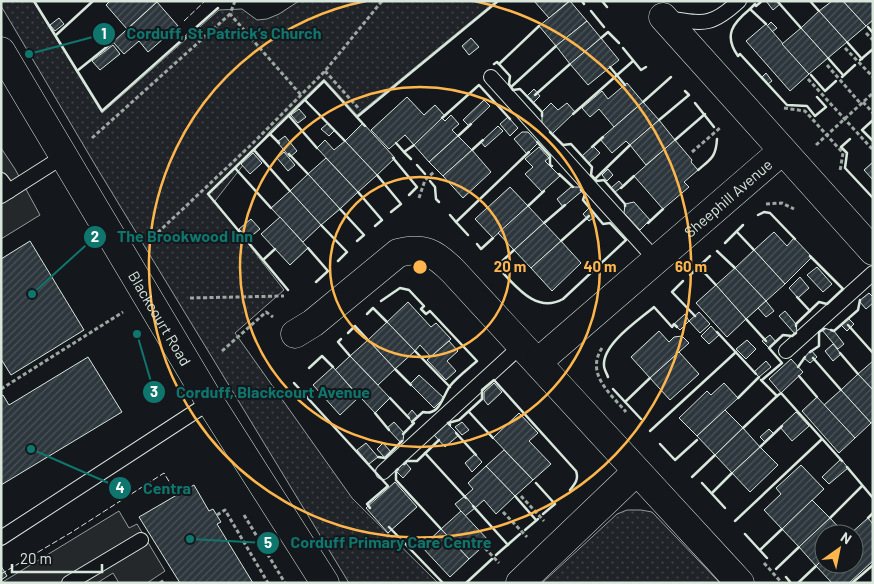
<svg xmlns="http://www.w3.org/2000/svg" width="874" height="584" viewBox="0 0 874 584" font-family="Barlow,sans-serif">
<defs>
<pattern id="green-dots" width="8" height="8" patternUnits="userSpaceOnUse" patternTransform="scale(1.25)"><rect width="8" height="8" fill="#202428"/><path d="M2 2h.1M6 6h.1" fill="none" stroke="#404447" stroke-width="1.8" stroke-linecap="round"/></pattern>
<pattern id="building-hatch" width="6" height="6" patternUnits="userSpaceOnUse" patternTransform="scale(1.25)"><rect width="6" height="6" fill="#2c363c"/><path d="M-1 1l2-2M0 6l6-6M5 7l2-2" fill="none" stroke="#4a5358"/></pattern>
</defs>
<rect width="100%" height="100%" fill="#14181c"/>
<g fill="url(#green-dots)" stroke="#939e99">
<polygon points="1,1 33,1 102,113 219,10 242,9 257,20 267,19 279,14 299,1 496,1 357,115 324,79 269,132 215,201 284,290 235,333 352,498 438,583 349,583 97,168 7,16 1,6"/>
<polygon points="627,510 641,510 652,512 720,583 542,583 617,514"/>
</g>
<g fill="#24282b" stroke="#939e99">
<polygon points="1,148 15,169 40,215 1,239"/>
<polygon points="119,511 129,528 137,524 165,571 147,583 119,583 113,573 97,583 1,583"/>
</g>
<g fill="url(#building-hatch)" stroke="#d8e6dc">
<polygon points="110,1 156,1 157,2 127,29 106,5"/>
<polygon points="534,1 568,1 568,2 549,18"/>
<polygon points="570,1 587,21 556,46 539,26"/>
<polygon points="766,1 778,1 780,4 773,10"/>
<polygon points="832,1 843,1 866,26 847,42 819,11"/>
<polygon points="843,1 873,1 873,20 866,26"/>
<polygon points="157,2 178,26 148,52 139,41 124,54 113,42"/>
<polygon points="819,11 847,42 828,58 801,28"/>
<polygon points="59,18 64,24 55,31 50,25"/>
<polygon points="587,21 601,38 570,64 556,46"/>
<polygon points="771,22 777,28 772,32 767,26"/>
<polygon points="766,24 809,74 790,91 746,41"/>
<polygon points="801,28 828,58 809,74 782,44"/>
<polygon points="471,38 479,47 469,55 462,46"/>
<polygon points="601,38 619,60 588,85 570,64"/>
<polygon points="113,45 120,54 100,70 92,61"/>
<polygon points="766,73 772,81 768,84 762,77"/>
<polygon points="627,83 643,102 614,127 599,109 590,117 582,108 602,91 608,99"/>
<polygon points="534,89 540,96 533,103 527,96"/>
<polygon points="407,97 424,115 435,105 445,116 414,145 405,135 389,149 371,130"/>
<polygon points="484,100 490,106 469,126 463,120"/>
<polygon points="643,102 659,120 630,145 626,141 612,153 600,139"/>
<polygon points="551,103 558,110 567,103 575,112 552,134 542,123 542,112"/>
<polygon points="299,109 306,117 298,123 291,115"/>
<polygon points="451,115 459,124 452,130 458,136 429,162 414,145 442,118 445,121"/>
<polygon points="508,117 518,128 510,136 500,124"/>
<polygon points="659,120 675,140 646,165 630,145"/>
<polygon points="328,123 335,130 329,136 321,129"/>
<polygon points="363,123 395,158 377,175 345,141"/>
<polygon points="498,126 503,131 485,147 481,142"/>
<polygon points="522,132 528,132 538,143 527,154 514,139"/>
<polygon points="285,136 297,151 290,157 277,142"/>
<polygon points="458,136 472,150 443,176 429,162"/>
<polygon points="325,140 334,150 345,141 377,175 358,192 317,148"/>
<polygon points="675,140 692,160 691,162 698,170 684,182 689,187 663,209 634,176"/>
<polygon points="593,146 600,153 589,163 582,156"/>
<polygon points="539,147 549,158 545,161 560,176 542,192 525,174 533,167 525,159"/>
<polygon points="472,150 491,172 463,198 443,176"/>
<polygon points="284,152 295,165 288,171 277,158"/>
<polygon points="253,153 262,163 250,174 241,164"/>
<polygon points="326,158 358,192 340,209 308,174"/>
<polygon points="873,162 873,180 864,170"/>
<polygon points="608,169 613,175 607,181 602,175"/>
<polygon points="308,174 340,209 321,225 290,191"/>
<polygon points="619,181 623,186 615,192 611,188"/>
<polygon points="510,187 528,206 493,238 475,219"/>
<polygon points="571,187 579,187 582,191 563,207 557,199"/>
<polygon points="290,191 321,225 303,242 271,208"/>
<polygon points="634,202 650,220 640,230 624,213 625,204"/>
<polygon points="528,206 544,223 514,250 498,233"/>
<polygon points="589,208 596,216 589,221 583,214"/>
<polygon points="280,217 308,248 290,265 261,234"/>
<polygon points="251,219 260,229 248,239 239,229"/>
<polygon points="544,223 561,241 531,268 514,250"/>
<polygon points="774,232 787,246 794,238 812,257 785,284 754,250"/>
<polygon points="30,241 84,330 11,375 1,359 1,259"/>
<polygon points="561,241 581,263 552,291 531,268"/>
<polygon points="754,250 785,284 766,301 735,268"/>
<polygon points="817,267 832,284 823,292 807,275"/>
<polygon points="735,268 766,301 746,319 716,285"/>
<polygon points="800,277 809,288 798,298 789,288"/>
<polygon points="716,285 746,319 727,337 696,303"/>
<polygon points="869,293 873,297 873,303 866,309 859,301"/>
<polygon points="766,301 774,311 766,317 758,308"/>
<polygon points="408,302 431,327 436,323 451,339 431,357 420,345 415,351 387,322"/>
<polygon points="785,311 796,324 797,332 795,334 779,316"/>
<polygon points="699,312 710,324 700,333 689,321"/>
<polygon points="685,314 689,321 680,330 674,324"/>
<polygon points="848,318 854,324 847,331 841,325"/>
<polygon points="387,322 415,351 395,369 368,340"/>
<polygon points="711,326 719,335 709,344 701,336"/>
<polygon points="824,328 834,331 844,344 838,349 822,330"/>
<polygon points="659,331 669,342 674,337 682,336 689,343 650,378 631,357"/>
<polygon points="770,335 776,342 769,348 762,341"/>
<polygon points="368,340 395,369 378,385 350,356"/>
<polygon points="747,340 756,349 746,359 736,349"/>
<polygon points="449,341 458,351 447,361 456,371 446,380 427,360"/>
<polygon points="833,344 841,354 833,361 825,351"/>
<polygon points="811,350 817,357 810,363 804,358"/>
<polygon points="679,352 699,374 670,400 650,378"/>
<polygon points="350,356 390,398 375,413 335,370"/>
<polygon points="88,357 122,412 1,485 1,396 3,395 9,405"/>
<polygon points="791,359 803,372 781,393 769,379"/>
<polygon points="766,361 771,367 759,377 754,372"/>
<polygon points="873,361 873,390 858,374"/>
<polygon points="333,367 359,397 340,415 313,385"/>
<polygon points="858,374 873,390 873,422 871,423 841,390"/>
<polygon points="419,375 444,398 434,408 410,384"/>
<polygon points="494,383 502,392 488,405 484,400 484,392"/>
<polygon points="724,383 738,398 697,436 679,418 707,391 711,395"/>
<polygon points="841,390 871,423 855,438 824,405"/>
<polygon points="817,397 855,438 839,453 802,411"/>
<polygon points="412,410 418,417 412,422 407,416"/>
<polygon points="725,410 743,428 715,455 697,436"/>
<polygon points="796,412 809,426 792,441 780,427"/>
<polygon points="519,413 538,433 529,441 551,464 533,480 493,438"/>
<polygon points="394,422 404,433 403,441 401,443 387,428"/>
<polygon points="462,422 469,430 462,435 455,427"/>
<polygon points="447,423 459,435 445,447 434,435"/>
<polygon points="743,428 760,447 732,473 715,455"/>
<polygon points="769,429 774,434 765,442 760,437"/>
<polygon points="366,443 378,457 369,464 357,450"/>
<polygon points="383,443 391,452 385,458 377,449"/>
<polygon points="760,447 778,465 750,492 732,473"/>
<polygon points="504,450 533,480 515,496 486,466"/>
<polygon points="475,454 482,462 472,472 465,463"/>
<polygon points="841,459 848,468 829,484 822,477"/>
<polygon points="405,462 411,469 403,478 396,471"/>
<polygon points="801,465 824,489 782,529 764,510 781,494 776,488"/>
<polygon points="486,466 515,496 496,514 484,500 475,508 465,496 473,489 468,483"/>
<polygon points="395,482 417,507 388,533 366,508"/>
<polygon points="194,485 209,511 213,509 221,522 217,524 253,583 180,583 139,517"/>
<polygon points="465,496 475,508 465,516 455,504"/>
<polygon points="812,500 830,518 799,547 782,529"/>
<polygon points="461,511 489,541 469,559 441,529"/>
<polygon points="830,518 845,534 824,534 824,558 816,566 799,547"/>
<polygon points="868,518 873,524 873,561 849,583 832,583 816,566 824,558 824,564 854,564 854,534 850,534"/>
<polygon points="441,529 469,559 450,577 422,547"/>
<polygon points="1,566 7,576 1,580"/>
</g>
<g fill="none" stroke-linecap="round" stroke-linejoin="round">
<defs>
<g id="service">
<path d="M666 18C703 23 710 28 739 1"/>
<polyline points="491,77 656,260"/>
<polyline points="1,180 9,191"/>
<polyline points="1,196 64,156"/>
<polyline points="786,351 873,273"/>
<polyline points="383,472 522,345"/>
<polyline points="1,538 210,402"/>
<polyline points="69,583 141,540"/>
</g>
<g id="minor">
<polyline points="663,17 873,251"/>
<path d="M295 334 313 323 398 253C423 246 435 253 453 271 549 374 644 479 740 583"/>
<path id="s1" d="M538 362 782 151"/>
<polyline points="520,583 636,472"/>
</g>
<g id="tertiary">
<path id="s2" d="M1 51 210 402 325 583"/>
</g>
</defs>
<use href="#service" stroke="#d8e6dc" stroke-width="16"/>
<use href="#minor" stroke="#d8e6dc" stroke-width="29"/>
<use href="#tertiary" stroke="#d8e6dc" stroke-width="29"/>
<g stroke="#9da8a2" stroke-width="3" stroke-dasharray="4 2.5" stroke-linecap="butt">
<polyline points="235,1 230,14 301,95"/>
<polyline points="866,33 873,40"/>
<polyline points="845,48 873,77"/>
<polyline points="827,65 861,104"/>
<polyline points="325,71 360,110"/>
<polyline points="808,79 873,150"/>
<polyline points="863,102 873,113"/>
<polyline points="784,108 805,111 843,153 840,171"/>
<polyline points="92,138 230,14"/>
<polyline points="816,145 873,93"/>
<polyline points="692,152 721,127"/>
<polyline points="419,198 425,180 434,172"/>
<polyline points="766,204 782,203 794,209"/>
<polyline points="153,237 252,144 325,71 382,1"/>
<polyline points="190,298 284,296"/>
<path d="M602 348C585 374 611 394 626 412"/>
<polyline points="222,351 266,312 273,317"/>
<polyline points="1,389 123,312"/>
<polyline points="521,496 544,521"/>
<polyline points="503,512 527,537"/>
<polyline points="217,515 225,510 268,583"/>
<polyline points="244,515 285,583"/>
<polyline points="485,548 499,563"/>
<polyline points="764,563 782,583"/>
<polyline points="160,583 164,580"/>
</g>
<use href="#service" stroke="#14181c" stroke-width="14"/>
<use href="#minor" stroke="#14181c" stroke-width="28"/>
<use href="#tertiary" stroke="#14181c" stroke-width="28"/>
<g stroke="#d8e6dc" stroke-width="1" stroke-dasharray="6 2.5" stroke-linecap="butt">
<polyline points="184,21 205,1"/>
<polyline points="1,574 72,532 164,473 177,495"/>
</g>
<g stroke="#d8e6dc" stroke-width="2.5">
<polyline points="34,1 102,111 218,8"/>
<polyline points="582,1 584,4"/>
<polyline points="602,1 607,7"/>
<polyline points="810,1 819,11"/>
<polyline points="778,2 801,28"/>
<polyline points="750,9 755,4 756,6 762,1"/>
<polyline points="591,11 604,27"/>
<path d="M766 24 750 9C733 23 723 35 738 56L740 54 787 105 807 106 815 116 826 107 817 97"/>
<polyline points="868,27 873,33"/>
<polyline points="56,35 93,1"/>
<polyline points="601,38 608,32 619,43"/>
<polyline points="847,42 862,59"/>
<polyline points="623,48 641,70 646,67"/>
<polyline points="828,58 843,75"/>
<polyline points="860,60 873,49"/>
<polyline points="494,64 497,62 499,64 539,26"/>
<polyline points="499,64 510,76 509,84 513,90 520,89 542,112 542,116"/>
<polyline points="610,67 625,85"/>
<polyline points="77,71 113,42"/>
<polyline points="811,75 825,91 836,81"/>
<polyline points="842,77 855,65"/>
<polyline points="511,87 556,46"/>
<polyline points="535,95 570,64"/>
<polyline points="305,100 345,141"/>
<polyline points="643,102 671,77"/>
<polyline points="695,103 714,127"/>
<polyline points="573,114 633,61"/>
<polyline points="289,116 317,148"/>
<polyline points="357,117 498,1"/>
<polyline points="442,118 479,85 510,119"/>
<polyline points="659,120 689,95 685,91"/>
<polyline points="873,120 862,130 873,141"/>
<polyline points="550,132 563,145 571,144 592,167 591,175 597,181 604,180 625,204 625,206"/>
<polyline points="270,134 279,143"/>
<polyline points="458,136 471,124"/>
<polyline points="850,139 841,147 847,153 845,168 873,198"/>
<polyline points="675,140 705,114"/>
<polyline points="537,142 550,156 550,165 552,166"/>
<polyline points="396,143 404,152"/>
<polyline points="592,147 603,137"/>
<polyline points="254,150 290,191"/>
<polyline points="472,150 483,140"/>
<polyline points="289,154 308,174"/>
<polyline points="393,158 417,187 409,195"/>
<polyline points="411,159 404,152 414,145"/>
<polyline points="417,165 425,174"/>
<polyline points="235,168 271,208"/>
<path d="M698 170C711 159 716 157 717 139"/>
<polyline points="559,174 573,187"/>
<polyline points="377,175 401,204 391,212"/>
<polyline points="595,179 630,145"/>
<polyline points="430,181 435,187 436,199 439,202"/>
<polyline points="621,188 634,176"/>
<polyline points="358,192 382,220 375,226"/>
<polyline points="528,206 544,191"/>
<polyline points="340,209 364,235 357,241"/>
<polyline points="450,215 456,222"/>
<polyline points="758,215 764,212 770,213 795,239"/>
<polyline points="544,223 565,205"/>
<polyline points="648,223 663,209"/>
<polyline points="321,225 347,252 338,261"/>
<polyline points="737,232 754,250"/>
<polyline points="468,235 456,222 529,152"/>
<polyline points="561,241 589,216"/>
<polyline points="725,243 743,225"/>
<polyline points="477,244 481,249 493,238"/>
<polyline points="308,248 328,271 316,282"/>
<polyline points="717,251 735,268"/>
<polyline points="263,260 275,249"/>
<polyline points="497,266 514,250"/>
<polyline points="699,267 716,285"/>
<path d="M503 273C519 290 538 313 563 299L626 240 610 223 603 224 583 200 585 194 581 190"/>
<polyline points="690,275 710,256"/>
<polyline points="683,281 672,292 695,316"/>
<polyline points="288,290 208,194 324,81 365,126"/>
<polyline points="797,297 810,311"/>
<path d="M381 301 400 288 409 290 424 306 421 309 426 314 430 311 477 361C468 369 457 377 450 386 442 397 440 416 423 412L412 422 414 423 403 434"/>
<polyline points="367,314 373,308 387,322"/>
<polyline points="746,319 766,341"/>
<polyline points="848,325 873,353"/>
<polyline points="796,326 796,324 819,302 827,304 843,289 810,256"/>
<polyline points="831,330 834,331 858,310 860,300"/>
<polyline points="717,332 756,374"/>
<polyline points="348,333 355,326 368,340"/>
<polyline points="341,339 338,342 350,356"/>
<polyline points="415,351 450,387"/>
<polyline points="810,352 819,346 819,332 824,329"/>
<polyline points="840,353 858,374"/>
<polyline points="813,358 841,390"/>
<polyline points="798,367 805,357"/>
<polyline points="309,368 322,356 333,367"/>
<polyline points="395,369 411,385"/>
<polyline points="799,376 817,397"/>
<path d="M608 377C607 374 604 369 604 366 602 344 639 320 654 307L672 327 674 324 677 327"/>
<polyline points="761,380 777,396 781,393 842,461"/>
<polyline points="762,380 782,363 769,348 783,335 792,336 796,333"/>
<polyline points="294,383 388,486 367,504 370,508"/>
<polyline points="613,389 641,419"/>
<polyline points="390,398 409,418"/>
<polyline points="738,398 759,377"/>
<polyline points="625,402 650,378"/>
<polyline points="469,412 493,438"/>
<polyline points="375,413 389,430"/>
<path d="M450 425 448 423 459 420 482 399V390L494 380 576 471C579 479 575 484 570 490"/>
<polyline points="743,428 777,396"/>
<polyline points="650,431 736,352"/>
<polyline points="456,433 476,455"/>
<polyline points="660,444 675,460 697,440"/>
<polyline points="760,447 782,426"/>
<polyline points="425,453 466,498"/>
<polyline points="378,457 385,458 402,441"/>
<polyline points="404,464 407,461 417,461 439,440"/>
<polyline points="847,467 873,498"/>
<polyline points="398,469 396,471 396,480 441,529"/>
<polyline points="692,477 715,455"/>
<polyline points="536,483 555,504 543,514"/>
<polyline points="702,483 725,508"/>
<polyline points="712,493 732,473"/>
<polyline points="515,496 536,520"/>
<polyline points="473,506 508,545"/>
<polyline points="830,518 862,486"/>
<polyline points="868,518 873,513"/>
<polyline points="735,521 822,439"/>
<polyline points="389,527 443,583"/>
<polyline points="525,530 538,519"/>
<polyline points="745,534 767,558"/>
<polyline points="760,550 782,529"/>
<polyline points="496,555 520,534"/>
<polyline points="776,569 799,547"/>
<polyline points="786,577 791,583"/>
<polyline points="466,583 492,559"/>
<polyline points="798,583 816,566"/>
<polyline points="852,583 873,565"/>
</g>
</g>
<g fill="none" stroke="#ffb74d" stroke-width="2.5">
<circle cx="420" cy="267" r="90"/>
<circle cx="420" cy="267" r="180"/>
<path d="M474 1A271 271 0 1 1 366 1"/>
</g>
<g text-anchor="middle" dominant-baseline="central" stroke-width="4" stroke-linejoin="round" paint-order="stroke">
<g font-size="15" fill="#d8e6dc" stroke="#14181c">
<text stroke="none"><textPath href="#s1" startOffset="251">Sheephill Avenue</textPath></text>
<text stroke="none"><textPath href="#s2" startOffset="311">Blackcourt Road</textPath></text>
</g>
</g>
<circle cx="420" cy="267" r="8" fill="#ffb74d" stroke="#14181c" stroke-width="2.5"/>
<g font-size="15" text-anchor="middle" font-weight="bold" fill="#ffb74d" stroke="#14181c" stroke-width="4" stroke-linejoin="round" paint-order="stroke">
<text x="510" y="272">20 m</text>
<text x="600" y="272">40 m</text>
<text x="691" y="272">60 m</text>
</g>
<path fill="none" stroke="#0f766e" stroke-width="2" d="M29 54L104 34M32 294L95 237M137 334L154 392M31 449L120 488M190 539L268 543"/>
<g fill="#0f766e" stroke="#14181c" stroke-width="2">
<circle cx="29" cy="54" r="5"/>
<circle cx="32" cy="294" r="5"/>
<circle cx="137" cy="334" r="5"/>
<circle cx="31" cy="449" r="5"/>
<circle cx="190" cy="539" r="5"/>
<circle cx="104" cy="34" r="12"/>
<circle cx="95" cy="237" r="12"/>
<circle cx="154" cy="392" r="12"/>
<circle cx="120" cy="488" r="12"/>
<circle cx="268" cy="543" r="12"/>
</g>
<g font-size="15" text-anchor="middle" font-weight="bold" fill="#fff">
<text x="104" y="39">1</text>
<text x="95" y="242">2</text>
<text x="154" y="397">3</text>
<text x="120" y="493">4</text>
<text x="268" y="548">5</text>
</g>
<g font-size="16" text-anchor="middle" font-weight="bold" fill="#0f766e" stroke="#14181c" stroke-width="4" stroke-linejoin="round" paint-order="stroke">
<text x="224" y="39">Corduff, St Patrick’s Church</text>
<text x="185" y="242">The Brookwood Inn</text>
<text x="273" y="398">Corduff, Blackcourt Avenue</text>
<text x="167" y="494">Centra</text>
<text x="391" y="548">Corduff Primary Care Centre</text>
</g>
<rect width="874" height="584" fill="none" stroke="#d8e6dc" stroke-width="5"/>
<g transform="translate(839 549) rotate(33)"><circle r="24" fill="#14181c" stroke="#626a69"/>
<path d="M0-4L9 19L0 12L-9 19Z" fill="#ffb74d"/>
<text y="-8" font-size="14" font-weight="bold" text-anchor="middle" fill="#d8e6dc">N</text>
</g>
<path d="M12 564v8h90v-8" fill="none" stroke="#d8e6dc" stroke-width="2.5"/>
<text x="20" y="564" font-size="15" fill="#d8e6dc" stroke="#14181c" stroke-width="4" paint-order="stroke">20 m</text>
</svg>
